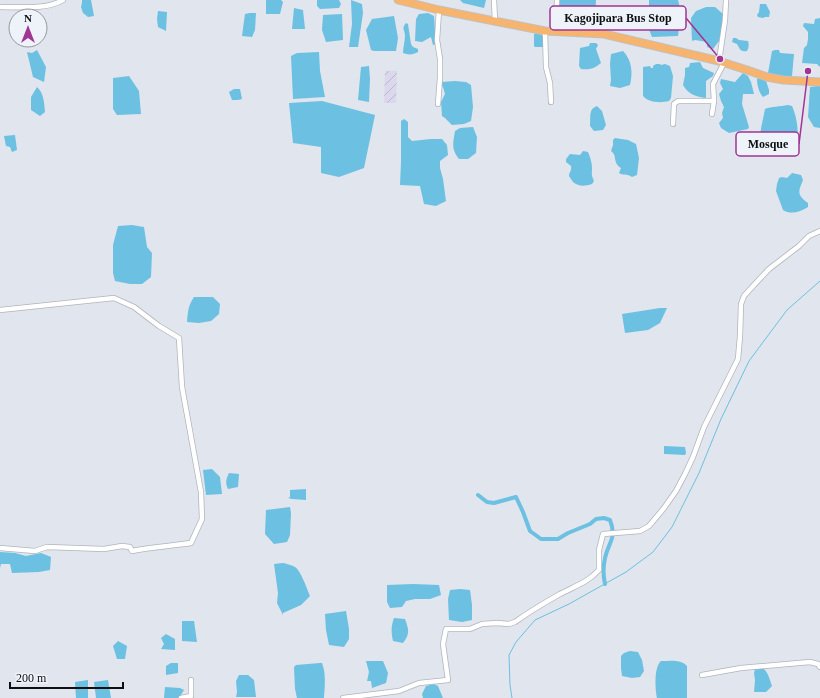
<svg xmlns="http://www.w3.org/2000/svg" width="820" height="698" viewBox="0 0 820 698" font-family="Georgia,serif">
<defs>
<pattern id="industrial-furrows" width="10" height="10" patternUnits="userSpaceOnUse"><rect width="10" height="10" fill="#dbd8ee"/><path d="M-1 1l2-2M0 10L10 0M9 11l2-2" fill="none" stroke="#bbb8cb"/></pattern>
</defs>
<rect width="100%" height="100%" fill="#e1e5ed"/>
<polygon fill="url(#industrial-furrows)" points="385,71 397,71 396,103 384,103"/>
<g fill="#6cc0e1">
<polygon points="82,0 91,0 94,16 88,17 83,13 81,7 82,3"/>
<polygon points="266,0 281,0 283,2 280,14 266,14"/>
<polygon points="317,0 339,0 341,4 339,8 320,9 317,6"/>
<polygon points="351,0 362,4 363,13 358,47 349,47 352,24"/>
<polygon points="460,0 486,0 484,8 463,3"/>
<polygon points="558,0 596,0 595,18 590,24 579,24 578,20 566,20 565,14 558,14"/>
<path d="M649 0H678C682 14 680 22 678 36L652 37 648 27 649 25H652L653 18 650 16 649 10Z"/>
<polygon points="760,4 766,4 770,12 769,17 765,17 763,18 758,17 757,15 759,12"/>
<polygon points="706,7 715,7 723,14 721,34 719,41 713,49 707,47 707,42 695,40 692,41 691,18 696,11"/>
<polygon points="294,8 303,10 305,29 292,29"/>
<polygon points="158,11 167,12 166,31 158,27 157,19"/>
<polygon points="250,13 256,13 255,30 252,37 242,36 245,14"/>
<polygon points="428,13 434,16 436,44 433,45 431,37 422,42 415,41 416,19 419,14"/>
<polygon points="342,14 343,40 326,42 322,30 323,15"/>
<polygon points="394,16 398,38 396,51 374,51 371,50 366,30 372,19"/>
<polygon points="820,18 820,67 817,64 802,63 804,48 807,45 808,39 808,32 803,26 804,23 814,24 815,19"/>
<path d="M406 23 408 24 411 44 413 47 418 49V52C413 55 408 55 403 53 403 47 405 41 405 36 405 29 401 29 406 23Z"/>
<polygon points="537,32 541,33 543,35 543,47 535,47 534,46 534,35 535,33"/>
<path d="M733 38H736L739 40 748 41C749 44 749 48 747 51 740 52 740 49 737 44L732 42Z"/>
<path d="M590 43H596L598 45 596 49 601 63C594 69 589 70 581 69L579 66 580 48 589 46Z"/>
<polygon points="37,50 46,67 44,82 33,77 27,52 32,53"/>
<path d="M775 50H779L780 53 794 54 792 76C783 77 776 76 768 73L772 51Z"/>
<path d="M623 51C632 60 633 73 630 85L620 88 610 86 611 80 610 64 611 54Z"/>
<polygon points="319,52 320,71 325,97 293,99 291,56 297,53"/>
<path d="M700 62 703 68 714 73 713 76 706 81V98C696 97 688 94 683 85L685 75V68L689 67 690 63Z"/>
<path d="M656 64H660L661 65 665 64 670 66 673 76 671 98 669 101C661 103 649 103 643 96V67L650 66 651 68H653V66Z"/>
<polygon points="369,66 370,79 369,102 358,100 361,67"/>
<polygon points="743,73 748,76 751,82 754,94 743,94 742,104 749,127 748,129 729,133 721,128 719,123 723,118 722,113 724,107 721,101 719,94 723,89 720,83 721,79 735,82"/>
<polygon points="129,76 139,91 141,114 117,115 113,109 113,78"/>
<path d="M759 78 762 79 766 81 769 90V94L763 97C759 93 757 85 757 79Z"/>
<polygon points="455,81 466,82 471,85 473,107 471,121 464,124 452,125 445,118 442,116 441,102 445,94 443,87 441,86 441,82"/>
<polygon points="817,86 820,86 820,128 814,127 808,117 810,87"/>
<path d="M37 87C44 93 44 103 45 112L40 116 31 110V97Z"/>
<polygon points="234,89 240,89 242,99 238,100 232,100 229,92"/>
<polygon points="322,101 375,115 364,168 339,177 321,173 321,147 293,143 289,103"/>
<path d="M788 105 792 106C796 115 800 132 796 141 795 143 793 144 792 146L777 148 761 147C758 135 763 121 765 109 772 106 780 107 788 105Z"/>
<path d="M597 106 602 111 606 125 603 130 594 131 590 126C591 118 588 109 597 106Z"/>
<polygon points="404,119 408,122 408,137 412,141 431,139 442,139 447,145 448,155 440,161 440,168 443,179 446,201 436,206 424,204 420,186 400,185 401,162 401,121"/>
<path d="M473 127 477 137 476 153 468 159H459C451 149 453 143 455 131L460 128Z"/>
<polygon points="15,135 17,150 12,152 10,147 6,146 4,136"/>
<path d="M615 138 628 140 636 144 639 158 637 175 632 177C626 173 623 176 619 173L621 168C612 162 618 156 611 151L613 145V140Z"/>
<path d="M583 151 588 152C590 157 592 162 592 168 592 175 591 174 594 181L592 184C585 186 579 187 573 182 572 180 570 178 569 176 569 172 572 171 571 166L566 162V159L570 154 580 155Z"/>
<path d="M792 173 801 175 803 180C798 192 797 195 808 203V207C800 212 791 215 783 210L776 191 777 184 779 178 782 177 787 178Z"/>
<polygon points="132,225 144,227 147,247 152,253 151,277 142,284 130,284 115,281 113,273 113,245 118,226"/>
<path d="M194 297H213L220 304 219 314 211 321 199 323 187 322C188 311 188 306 194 297Z"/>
<polygon points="660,308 667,308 660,323 648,330 625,333 622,314"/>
<polygon points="664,446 685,447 686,453 685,455 665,454 664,454"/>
<polygon points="212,469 220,477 222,494 206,495 203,470"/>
<path d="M229 473 239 474 238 487 228 489C225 483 226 479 229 473Z"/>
<polygon points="306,489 306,500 292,499 288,498 290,497 290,490"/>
<polygon points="290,507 291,513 290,535 287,542 274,544 265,534 266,510"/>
<polygon points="0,552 15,553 26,556 41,553 51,557 50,570 39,572 12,573 10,564 1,564 0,568"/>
<path d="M283 563C287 564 292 565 295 567 301 571 307 589 310 596L301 605 283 613V615L277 603 278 593 274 564Z"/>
<polygon points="413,584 439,585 441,595 430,599 415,599 406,601 402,607 390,608 387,602 387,585"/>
<polygon points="460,589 470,590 472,605 472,620 462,622 449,620 448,599 450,590"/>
<polygon points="346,611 349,629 349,639 344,647 329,645 326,630 325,614"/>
<path d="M394 618 405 619C409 630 410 634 403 643L393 641C391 632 391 626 394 618Z"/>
<polygon points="182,621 194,621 197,642 182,641"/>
<polygon points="166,634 175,639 175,650 161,649 164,644 161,638"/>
<polygon points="118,641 127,646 125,659 117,659 113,646"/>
<polygon points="630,651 638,652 642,660 644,671 640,677 632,678 622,676 621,668 621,656 624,653"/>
<polygon points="366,661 383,661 388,673 386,683 372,688 371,681 367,681 369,672"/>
<path d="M661 661C670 661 681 659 687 666V698H657C655 688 654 667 661 661Z"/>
<polygon points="171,663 178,663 178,673 166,675 166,666"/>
<path d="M320 663H322C326 673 325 686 324 697V698H297L295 689 294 667 296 665Z"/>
<path d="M758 668H763C768 672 770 680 772 686L766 692H754L755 680 754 673 755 669Z"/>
<polygon points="239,675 248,675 254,680 256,697 236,697 237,692 236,681"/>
<polygon points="88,680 88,698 76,698 75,682"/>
<polygon points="108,680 111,698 96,698 94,682"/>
<polygon points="434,684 438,686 443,698 423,698 422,694 426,686"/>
<polygon points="165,687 180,688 184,690 179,698 164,698"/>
</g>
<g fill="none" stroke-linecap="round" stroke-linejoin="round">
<polyline stroke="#6cc0e1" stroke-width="1" points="512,698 510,685 509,655 516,642 535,620 569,604 626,572 653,552 672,527 699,473 721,419 749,361 787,310 820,281"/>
<path stroke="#6cc0e1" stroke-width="4" d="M478 495 487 502 494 503 516 497 523 512 530 531 541 539H558L568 533 590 524 596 519 604 518 610 520C617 538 609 541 605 558 603 567 603 575 605 584"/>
<defs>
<g id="minor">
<polyline points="494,0 495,21"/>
<path d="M0 7C19 7 46 10 63 0"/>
<polyline points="545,31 546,67 550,83 551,102"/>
<polyline points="556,31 557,0"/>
<polyline points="719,61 725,20 726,0"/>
<polyline points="438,104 440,78 440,59 437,40 439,10"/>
<polyline points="712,114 714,101 713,84 724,63"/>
<polyline points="673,124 674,104 678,101 714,101"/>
<path d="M0 310 114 298 134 307 159 326 179 338 182 387 201 492 202 519 191 543C171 546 152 547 132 551L130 547 122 546 104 549 47 547 35 551 0 548"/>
<polyline points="702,675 741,668 810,662 818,664 820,667"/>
<polyline points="181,698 191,696 191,680"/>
<path d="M343 698 399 691 419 683 448 680 443 644 446 629H470L482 624 497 623 509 624 515 622C529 612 544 603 560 594 575 586 587 583 599 570V550L603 534 640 531 649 526 664 508 676 491 685 474 693 457 704 427 738 359 740 336 741 304 744 296 754 285 769 269 799 246 809 236 820 231"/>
</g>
<polyline id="trunk" points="398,0 439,10 545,31 604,34 719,61 750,71 767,77 783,80 820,82"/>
</defs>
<use href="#minor" stroke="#b0b4bb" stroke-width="6"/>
<use href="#trunk" stroke="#c0c1c1" stroke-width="9"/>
<use href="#minor" stroke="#fff" stroke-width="4.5"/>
<use href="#trunk" stroke="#f6b46e" stroke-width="7"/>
</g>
<path fill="none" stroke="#a13594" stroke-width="1.5" d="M720 59L686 18M808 71L799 144"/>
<g fill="#a13594" stroke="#eef3fa" stroke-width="1.5">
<circle cx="720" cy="59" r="4"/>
<circle cx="808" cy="71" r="4"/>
</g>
<g fill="#eef3fa" stroke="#a13594" stroke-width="1.5">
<rect x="550" y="6" width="136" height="24" rx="4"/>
<rect x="736" y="132" width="63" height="24" rx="4"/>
</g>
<g font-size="12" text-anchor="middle" font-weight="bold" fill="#0e0f11">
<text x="618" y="22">Kagojipara Bus Stop</text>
<text x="768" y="148">Mosque</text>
</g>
<g transform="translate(28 28)"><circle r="19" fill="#eef3fa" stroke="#94989d"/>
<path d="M0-3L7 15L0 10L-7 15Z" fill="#a13594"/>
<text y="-6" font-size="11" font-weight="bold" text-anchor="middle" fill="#0e0f11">N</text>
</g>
<path d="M10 682v6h113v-6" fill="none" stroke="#0e0f11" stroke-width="2"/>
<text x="16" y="682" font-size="12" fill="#0e0f11" stroke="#eef3fa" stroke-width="3" paint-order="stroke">200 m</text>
</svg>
